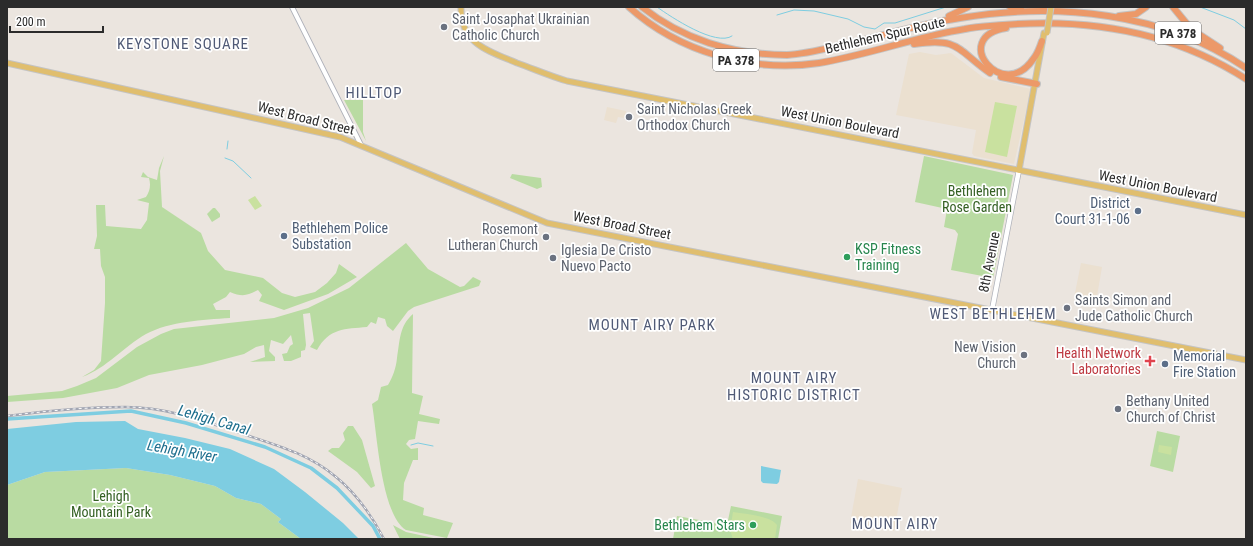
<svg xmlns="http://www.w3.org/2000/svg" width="1253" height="546" viewBox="0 0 1253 546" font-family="'Roboto Condensed',sans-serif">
<rect width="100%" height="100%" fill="#ebe5df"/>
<g fill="#ebe0d0">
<polygon points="920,52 936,55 951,53 984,78 1031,89 1014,164 974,156 972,153 976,130 896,115 909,54"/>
<polygon points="607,107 626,111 625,118 618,117 616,123 604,120"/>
<polygon points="1081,263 1102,267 1096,302 1074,298"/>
<polygon points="858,479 902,488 894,531 850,523"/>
</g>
<g fill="#b9dba2">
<polygon points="344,100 363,100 363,132 366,141"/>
<path d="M164 156 160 171 162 207 201 233 208 251 225 270 263 278 282 293 295 297 315 292 327 283 336 273 339 264 357 277 328 294 284 310 259 301 262 295 258 290C247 296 242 297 230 292L226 297 213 304 216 310H230V318C202 320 171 321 146 334 123 347 107 368 82 377L94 370 101 361 105 303V277L101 266 100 249H94L97 236 96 205H105L106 226 141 229 147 220 149 203 137 200 146 197C150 191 151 185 149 178L141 177 143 172 148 177 157 180 159 168Z"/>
<polygon points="924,156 1013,175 993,278 951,270 958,234 955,230 944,227 947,209 915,202"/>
<polygon points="512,174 541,178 542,187 537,189 510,178"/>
<polygon points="213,208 215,208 220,214 220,217 212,222 207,214"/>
<path d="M406 243 428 269 460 287 464 286 473 277 481 281 479 286 414 307 408 311 393 331 387 326 385 319 378 317 376 324 371 322 367 327C345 329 329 328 317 350L310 347 314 341 310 313 303 314 306 345 305 350 301 351V357L291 361H284L282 354 287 353 290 346 293 344 291 335 283 344 271 340 269 351 275 357V361L250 362 265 357 264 345 256 347 244 354 202 365 149 375 117 388 63 398 7 402V396L62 391 77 386 96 378 137 347 161 334 174 329 274 318 308 308 349 288Z"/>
<path d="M413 314 412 393 423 396 419 414 440 419 439 424 418 421 415 439 409 440 406 444 411 449 418 448V460H413L404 483 403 500 424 508 423 515 453 523 447 538 406 530C381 515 377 432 372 404L378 400 381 387 388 385C393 376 396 368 397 358 400 341 399 326 413 314Z"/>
<polygon points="348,426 353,426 362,440 375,486 371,488 357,472 328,451 332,448 339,448 345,440 343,433"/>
<polygon points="1157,431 1180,436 1173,472 1150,466"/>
<polygon points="126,468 170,475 215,486 236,498 261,504 281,519 278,522 301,539 7,539 7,485 45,472"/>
<polygon points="731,506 782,516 778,539 673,539 677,516 727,525"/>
<polygon points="393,525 406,532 438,539 400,539"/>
</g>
<g fill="#c9e19f">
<polygon points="995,102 1017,106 1007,157 985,152"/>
<polygon points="255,196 262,206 255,210 248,200"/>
<polygon points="1159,445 1172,447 1171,455 1158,452"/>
<path d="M733 512C745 514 771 516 777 525L775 539H733L730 530Z"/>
</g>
<g fill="#7ecde1">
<polygon points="125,421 138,429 185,438 230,449 274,469 305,492 343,523 359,539 301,539 278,522 281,519 261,504 236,498 215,486 170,475 126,468 45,472 7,485 7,429 76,422"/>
<polygon points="761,466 781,470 779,482 777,484 763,483 761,481"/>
</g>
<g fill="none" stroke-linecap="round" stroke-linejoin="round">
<g stroke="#7ecde1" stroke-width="1">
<path d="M657 7C671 17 716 47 732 36"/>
<polyline points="1200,7 1234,20 1246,29"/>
<polyline points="777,15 794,10 814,11 848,19 864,27 875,29 884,23 895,23 946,7"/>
<polyline points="227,149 228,141"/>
<polyline points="225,158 233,161 251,178"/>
<polyline points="411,445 418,443 433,446"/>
</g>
<polyline stroke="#7ecde1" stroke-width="3.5" points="7,419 131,411 186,423 265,447 311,468 337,488 373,526 380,539"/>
<defs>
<polyline id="tertiary" points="292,7 361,145"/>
<polyline id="secondary" points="992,310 1019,170"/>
<g id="primary">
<path d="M461 7C460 44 489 51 517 63 534 69 550 76 567 81L1246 215"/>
<polyline points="7,63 340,137 547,223 1246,360"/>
<polyline points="1019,170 1044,33"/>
</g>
<g id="motorway">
<path d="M629 7C679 52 752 73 819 63 868 55 915 37 965 29 977 26 991 26 1003 25 1089 18 1173 32 1246 79"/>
<path d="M642 7C662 23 685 35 709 43 734 51 760 55 787 55 805 54 825 49 843 45 882 36 920 24 960 18 1056 2 1164 12 1246 68"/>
<polyline points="1010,7 1021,9"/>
<polyline points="1173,7 1191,29 1220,48"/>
<polyline points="949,16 968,7"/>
<polyline points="1119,16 1136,14 1146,7"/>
<path d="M1006 28C949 37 1003 105 1034 58 1038 53 1040 47 1042 41"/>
<path d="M914 44C960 37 957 50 990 73"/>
<polyline points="1001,77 1037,84"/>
</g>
</defs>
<use href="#tertiary" stroke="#afb2ba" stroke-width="6"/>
<use href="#secondary" stroke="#afb2ba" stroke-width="6"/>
<use href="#primary" stroke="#c4c4c4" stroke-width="7"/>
<use href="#motorway" stroke="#c4c4c4" stroke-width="8"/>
<use href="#tertiary" stroke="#fff" stroke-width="4"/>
<use href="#secondary" stroke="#fff" stroke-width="4.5"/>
<use href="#primary" stroke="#e0be6e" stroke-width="5"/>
<use href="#motorway" stroke="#ec9969" stroke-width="6"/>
<defs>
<path id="rail" d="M7 416C46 411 86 407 125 407 167 407 204 421 243 434 276 445 309 454 336 477 357 494 372 516 384 539"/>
</defs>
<use href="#rail" stroke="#a2a6b3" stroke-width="2.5"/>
<use href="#rail" stroke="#fff" stroke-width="1" stroke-dasharray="3" stroke-linecap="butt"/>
<defs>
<polyline id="primary-bridge" points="1047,33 1051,7"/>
</defs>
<use href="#primary-bridge" stroke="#c4c4c4" stroke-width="7" stroke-linecap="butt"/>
<use href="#primary-bridge" stroke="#e0be6e" stroke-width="5"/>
</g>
<g fill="#6b7280" stroke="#fff" stroke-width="1.5">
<circle cx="444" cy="27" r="4"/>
<circle cx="629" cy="117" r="4"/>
<circle cx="546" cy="237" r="4"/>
<circle cx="553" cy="258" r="4"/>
<circle cx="1067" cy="308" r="4"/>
<circle cx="1024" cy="355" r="4"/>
<circle cx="1118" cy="409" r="4"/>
</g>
<g fill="#5c6f8a" stroke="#fff" stroke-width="1.5">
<circle cx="1138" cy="211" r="4"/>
<circle cx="284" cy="236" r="4"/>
<circle cx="1165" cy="364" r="4"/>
</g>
<g fill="#2e9e5b" stroke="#fff" stroke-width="1.5">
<circle cx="847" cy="257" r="4"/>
<circle cx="753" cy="525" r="4"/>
</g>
<path fill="#e0444e" stroke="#fff" stroke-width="1.5" d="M1148 355h4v4h4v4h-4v4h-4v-4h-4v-4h4z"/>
<g text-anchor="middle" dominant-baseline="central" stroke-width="3.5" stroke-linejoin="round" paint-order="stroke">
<g fill="#fff" stroke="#6b6b6b" stroke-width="1">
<rect x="1155" y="22" width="46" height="22" rx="3"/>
<rect x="713" y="49" width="46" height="22" rx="3"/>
</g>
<g font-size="13" font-weight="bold" fill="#2b2b2b">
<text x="1178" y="33">PA 378</text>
<text x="736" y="60">PA 378</text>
</g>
<g font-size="14" fill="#5b616d" stroke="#fff" text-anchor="start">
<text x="452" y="19">Saint Josaphat Ukrainian<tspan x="452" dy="16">Catholic Church</tspan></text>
<text x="637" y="109">Saint Nicholas Greek<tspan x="637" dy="16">Orthodox Church</tspan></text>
<text x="538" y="229" text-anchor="end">Rosemont<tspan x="538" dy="16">Lutheran Church</tspan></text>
<text x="561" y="250">Iglesia De Cristo<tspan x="561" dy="16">Nuevo Pacto</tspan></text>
<text x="1075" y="300">Saints Simon and<tspan x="1075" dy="16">Jude Catholic Church</tspan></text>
<text x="1016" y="347" text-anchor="end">New Vision<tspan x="1016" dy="16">Church</tspan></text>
<text x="1126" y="401">Bethany United<tspan x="1126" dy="16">Church of Christ</tspan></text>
</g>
<g font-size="14" fill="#2b2b2b" stroke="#fff">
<text transform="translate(885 35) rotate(-13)">Bethlehem Spur Route</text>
<text transform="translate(306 118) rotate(14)">West Broad Street</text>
<text transform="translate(840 122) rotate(11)">West Union Boulevard</text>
<text transform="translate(1158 186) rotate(11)">West Union Boulevard</text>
<text transform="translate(622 225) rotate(11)">West Broad Street</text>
<text transform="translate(989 262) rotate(-79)">8th Avenue</text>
</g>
<g font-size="14" fill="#346023" stroke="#fff">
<text x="977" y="191">Bethlehem<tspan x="977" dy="16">Rose Garden</tspan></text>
<text x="111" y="496">Lehigh<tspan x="111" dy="16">Mountain Park</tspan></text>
</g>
<g font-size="14" fill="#4e5e75" stroke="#fff" text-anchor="start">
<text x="1130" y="203" text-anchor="end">District<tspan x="1130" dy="16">Court 31-1-06</tspan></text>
<text x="292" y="228">Bethlehem Police<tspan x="292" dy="16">Substation</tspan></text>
<text x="1173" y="356">Memorial<tspan x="1173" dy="16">Fire Station</tspan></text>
</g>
<g font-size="14" fill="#27864d" stroke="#fff" text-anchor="start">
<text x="855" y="249">KSP Fitness<tspan x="855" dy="16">Training</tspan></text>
<text x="745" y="525" text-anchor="end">Bethlehem Stars</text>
</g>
<g font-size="14" fill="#be3a42" stroke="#fff" text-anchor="end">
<text x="1141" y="353">Health Network<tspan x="1141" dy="16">Laboratories</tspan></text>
</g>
<g font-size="15" letter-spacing="1" fill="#505a76" stroke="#fff">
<text x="183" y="44">KEYSTONE SQUARE</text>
<text x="374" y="93">HILLTOP</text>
<text x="993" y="314">WEST BETHLEHEM</text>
<text x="652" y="325">MOUNT AIRY PARK</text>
<text x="794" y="378">MOUNT AIRY<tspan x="794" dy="17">HISTORIC DISTRICT</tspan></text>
<text x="895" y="524">MOUNT AIRY</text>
</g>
<g font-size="15" font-style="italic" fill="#1d6e8d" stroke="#fff">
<text transform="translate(214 420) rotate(16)">Lehigh Canal</text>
<text transform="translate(182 451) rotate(10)">Lehigh River</text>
</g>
</g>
<rect width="1253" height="546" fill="none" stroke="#2b2b2b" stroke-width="16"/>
<path d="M10 26v6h93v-6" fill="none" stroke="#2b2b2b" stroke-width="2"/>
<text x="16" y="26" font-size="12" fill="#2b2b2b" stroke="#ffffff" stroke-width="3" paint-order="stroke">200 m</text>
</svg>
